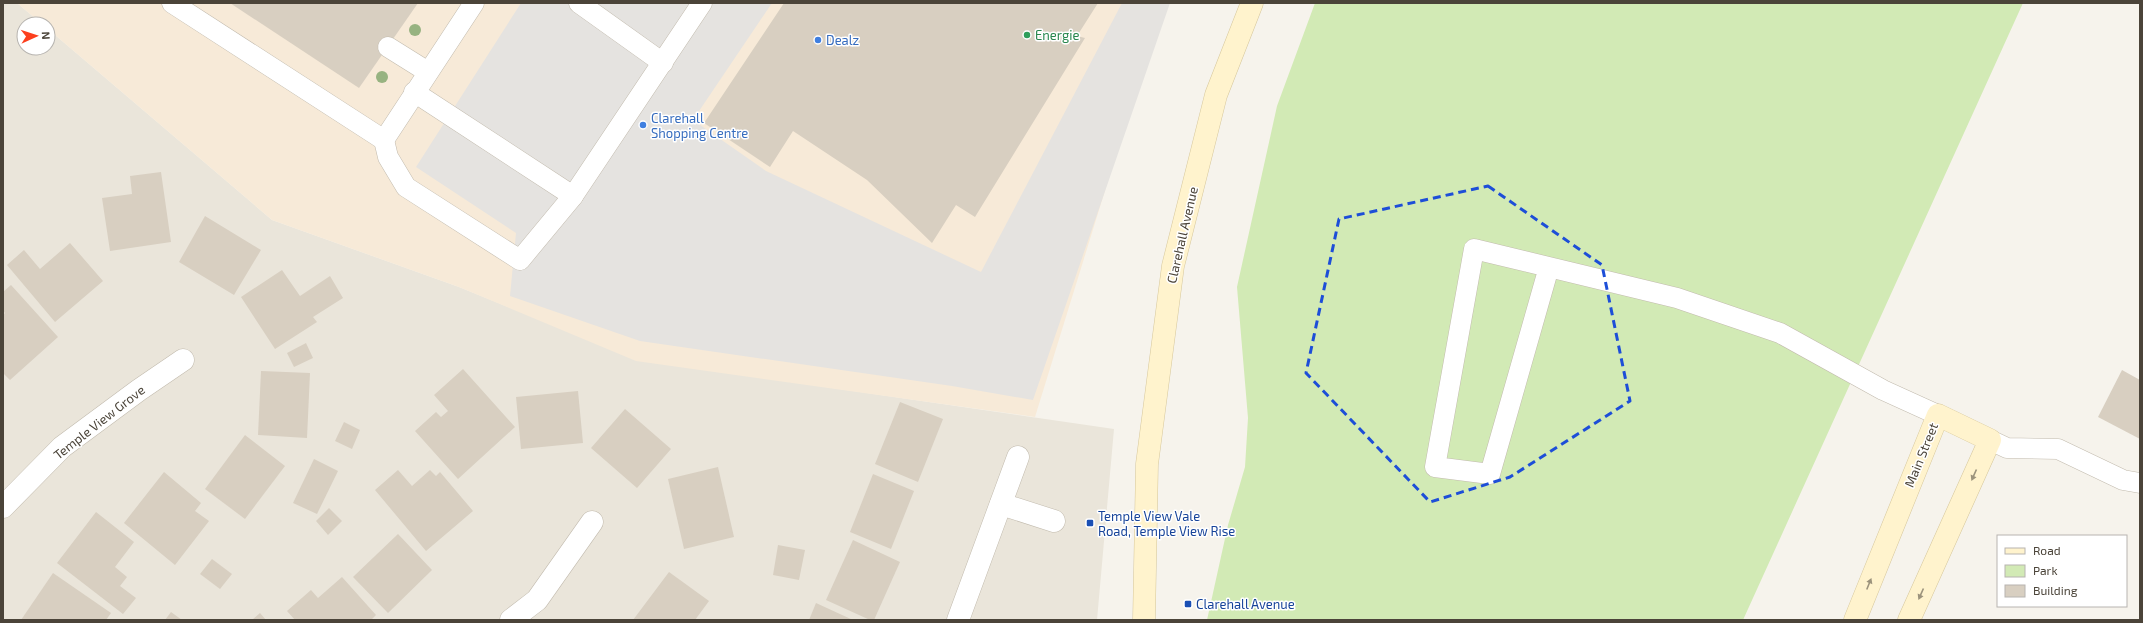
<svg xmlns="http://www.w3.org/2000/svg" width="2143" height="623" viewBox="0 0 2143 623" font-family="'Exo 2',sans-serif">
<rect width="100%" height="100%" fill="#f6f3ec"/>
<polygon fill="#eae5da" points="3,3 17,3 42,24 24,24 24,48 48,48 48,29 272,220 459,287 639,360 1114,429 1097,620 3,620"/>
<polygon fill="#f7ead8" points="17,3 1163,3 1035,417 636,361 459,287 272,220 48,29 48,24 42,24"/>
<polygon fill="#d2eab5" points="1315,3 2023,3 1743,620 1207,620 1228,525 1245,467 1248,418 1237,287 1277,106"/>
<polygon fill="#e5e3e0" points="521,3 772,3 693,120 766,171 981,272 1122,3 1170,3 1033,400 952,386 640,341 510,296 516,233 416,167"/>
<g fill="#d8cfc1">
<polygon points="230,3 418,3 359,88"/>
<polygon points="784,3 1098,3 1077,36 1085,38 975,217 956,205 932,243 867,180 793,131 770,167 704,123"/>
<polygon points="161,172 171,242 110,251 102,198 132,194 130,176"/>
<polygon points="205,216 261,250 234,295 179,262"/>
<polygon points="70,243 103,281 55,322 7,265 24,250 40,269"/>
<polygon points="282,270 300,296 330,276 343,298 313,317 317,322 275,349 241,297"/>
<polygon points="11,285 58,337 10,380 3,373 3,315 5,313 3,311 3,292"/>
<polygon points="306,343 313,358 294,367 287,353"/>
<polygon points="463,369 515,427 458,479 415,431 436,412 441,417 448,411 434,395"/>
<polygon points="2122,370 2140,380 2140,439 2098,417"/>
<polygon points="261,371 310,373 307,438 258,435"/>
<polygon points="578,391 583,443 521,449 516,397"/>
<polygon points="900,402 943,419 918,482 875,464"/>
<polygon points="625,409 671,449 637,488 591,448"/>
<polygon points="344,422 360,430 352,449 335,441"/>
<polygon points="245,435 285,466 245,519 205,489"/>
<polygon points="314,459 338,471 317,514 293,503"/>
<polygon points="718,467 734,537 684,549 668,479"/>
<polygon points="398,470 412,486 430,470 436,476 440,472 473,511 426,551 375,490"/>
<polygon points="164,472 201,503 195,511 209,521 175,565 124,523"/>
<polygon points="873,474 914,491 891,549 850,532"/>
<polygon points="329,508 342,521 328,535 316,521"/>
<polygon points="96,512 134,542 115,567 127,577 120,586 136,598 123,614 57,563"/>
<polygon points="398,534 432,570 388,613 353,577"/>
<polygon points="853,540 900,562 874,620 870,620 826,600"/>
<polygon points="778,545 805,550 799,580 773,575"/>
<polygon points="212,559 232,574 220,589 200,574"/>
<polygon points="669,572 709,601 695,620 633,620"/>
<polygon points="53,573 111,613 106,620 21,620"/>
<polygon points="342,577 376,615 371,620 295,620 287,611 311,590 318,598"/>
<polygon points="816,603 853,620 809,620"/>
<polygon points="171,612 182,620 165,620"/>
<polygon points="260,613 266,620 252,620"/>
</g>
<g fill="none" stroke-linecap="round" stroke-linejoin="round">
<defs>
<g id="lane">
<polyline points="172,3 384,140 474,3"/>
<polyline points="579,3 663,63"/>
<polyline points="388,47 428,72"/>
<polyline points="414,92 573,196"/>
<polyline points="384,140 388,157 406,187 520,260 573,196 702,3"/>
<polyline points="1549,267 1490,474 1435,467 1474,249 1677,298 1780,333 1883,390 1938,415"/>
<polyline points="1990,440 2007,448 2058,449 2123,480 2140,483"/>
</g>
<g id="street">
<polyline points="1001,504 1054,521"/>
<polyline points="3,507 62,447 139,390 183,360"/>
<polyline points="511,620 537,600 592,522"/>
<polyline points="958,620 1018,457"/>
</g>
<g id="secondary">
<polyline points="1144,620 1147,464 1173,266 1216,95 1252,3"/>
<polyline points="1855,620 1938,415 1990,440 1909,620"/>
</g>
</defs>
<use href="#lane" stroke="#c2bbae" stroke-width="21"/>
<use href="#street" stroke="#c2bbae" stroke-width="23"/>
<use href="#secondary" stroke="#d6c79b" stroke-width="23"/>
<use href="#lane" stroke="#fff" stroke-width="20"/>
<use href="#street" stroke="#fff" stroke-width="22"/>
<use href="#secondary" stroke="#fff3cd" stroke-width="22"/>
</g>
<g fill="#97b381">
<circle cx="415" cy="30" r="6"/>
<circle cx="382" cy="77" r="6"/>
</g>
<defs><path id="oneway-solid" d="M-6-.8H1V-3.2L6.5 0L1 3.2V.8H-6Z"/></defs>
<g fill="#9c937c">
<use href="#oneway-solid" transform="translate(1974 475) rotate(114)"/>
<use href="#oneway-solid" transform="translate(1869 584) rotate(-68)"/>
<use href="#oneway-solid" transform="translate(1921 594) rotate(114)"/>
</g>
<path fill="none" stroke="#1d4ed8" stroke-width="3" stroke-dasharray="8 5" stroke-linejoin="round" d="M1488 186 1602 265 1630 401 1510 477 1430 502 1306 373 1339 219Z"/>
<circle fill="#2e9e5b" stroke="#fff" stroke-width="1.5" cx="1027" cy="35" r="4"/>
<g fill="#3f7fe0" stroke="#fff" stroke-width="1.5">
<circle cx="818" cy="40" r="4"/>
<circle cx="643" cy="125" r="4"/>
</g>
<g fill="#1a4fb4" stroke="#fff" stroke-width="1.5">
<rect x="1086" y="519" width="8" height="8" rx="2"/>
<rect x="1184" y="600" width="8" height="8" rx="2"/>
</g>
<g text-anchor="middle" dominant-baseline="central" stroke-width="3" stroke-linejoin="round" paint-order="stroke">
<g font-size="13" fill="#27864d" stroke="#fff" text-anchor="start">
<text x="1035" y="35">Energie</text>
</g>
<g font-size="13" fill="#366cbe" stroke="#fff" text-anchor="start">
<text x="826" y="40">Dealz</text>
<text x="651" y="118">Clarehall<tspan x="651" dy="15">Shopping Centre</tspan></text>
</g>
<g font-size="13" fill="#4b4439" stroke="#fff">
<text transform="translate(1182 235) rotate(-77)">Clarehall Avenue</text>
<text transform="translate(99 422) rotate(-38)">Temple View Grove</text>
<text transform="translate(1921 455) rotate(-68)">Main Street</text>
</g>
<g font-size="13" fill="#164399" stroke="#fff" text-anchor="start">
<text x="1098" y="516">Temple View Vale<tspan x="1098" dy="15">Road, Temple View Rise</tspan></text>
<text x="1196" y="604">Clarehall Avenue</text>
</g>
</g>
<rect width="2143" height="623" fill="none" stroke="#4b4439" stroke-width="8"/>
<rect x="1997" y="535" width="130" height="72" fill="#ffffff" stroke="#b7b4b0"/>
<rect x="2005" y="548" width="20" height="6" fill="#fff3cd" stroke="#b7b4b0"/>
<text x="2033" y="555" font-size="12" fill="#4b4439">Road</text>
<rect x="2005" y="565" width="20" height="12" fill="#d2eab5" stroke="#b7b4b0"/>
<text x="2033" y="575" font-size="12" fill="#4b4439">Park</text>
<rect x="2005" y="585" width="20" height="12" fill="#d8cfc1" stroke="#b7b4b0"/>
<text x="2033" y="595" font-size="12" fill="#4b4439">Building</text>
<g transform="translate(36 36) rotate(87)"><circle r="19" fill="#ffffff" stroke="#b7b4b0"/>
<path d="M0-3L7 15L0 10L-7 15Z" fill="#fc3f1d"/>
<text y="-6" font-size="11" font-weight="bold" text-anchor="middle" fill="#4b4439">N</text>
</g>
</svg>
